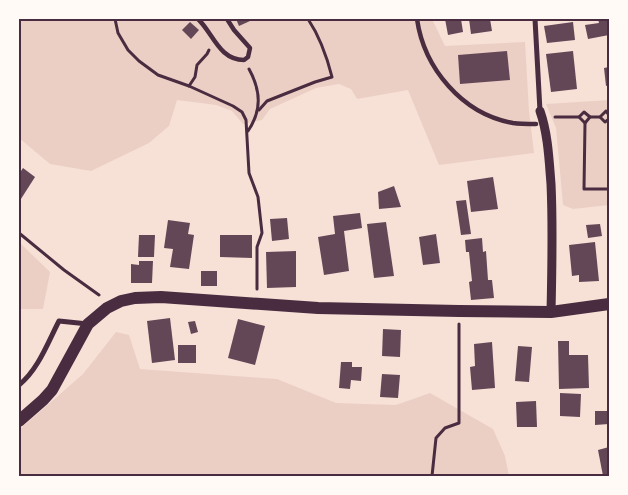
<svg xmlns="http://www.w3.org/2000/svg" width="628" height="495" viewBox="0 0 628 495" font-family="Signika,sans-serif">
<rect width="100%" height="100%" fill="#f7e1d7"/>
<g fill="#ebcfc5">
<polygon points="19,19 432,19 445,46 525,42 529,111 534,153 439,165 408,90 357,99 351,89 339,84 316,88 270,109 262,120 243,124 232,111 216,105 177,100 169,126 149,143 91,171 50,164 19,138"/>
<polygon points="609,100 609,205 573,209 563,205 556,128 546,104"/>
<polygon points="19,242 50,272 43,309 19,309"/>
<polygon points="116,332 129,335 140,369 277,379 336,403 396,405 430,393 493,429 505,456 509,476 19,476 19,430 83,374"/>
</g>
<g fill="#644757">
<polygon points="236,19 249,19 250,21 239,26"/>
<polygon points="445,19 461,19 463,32 448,35"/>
<polygon points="469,19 490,19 492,31 471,34"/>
<polygon points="598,19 609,19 609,35 588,39 585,25 599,23"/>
<polygon points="190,22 199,30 191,39 182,30"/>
<polygon points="573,22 575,40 547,43 544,26"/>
<polygon points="507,51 510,80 460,84 458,55"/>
<polygon points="573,51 577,89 551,92 546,54"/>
<polygon points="609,67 609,85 606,86 604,68"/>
<polygon points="23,168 35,177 19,202 19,174"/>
<polygon points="493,177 498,209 471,212 467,181"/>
<polygon points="394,186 401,207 379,209 378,192"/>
<polygon points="466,200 471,234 461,235 456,201"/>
<polygon points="360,213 362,228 344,231 349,271 324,275 318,237 335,234 333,216"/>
<polygon points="287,218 289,239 272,241 270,219"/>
<polygon points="168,220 190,223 188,234 194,235 189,269 170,267 173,249 164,248"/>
<polygon points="386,222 394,276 374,278 367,224"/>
<polygon points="600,224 602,236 588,238 586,225"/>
<polygon points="436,234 440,263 423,265 419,237"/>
<polygon points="139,235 155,235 154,257 138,257"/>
<polygon points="220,235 252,235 252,258 220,257"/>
<polygon points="482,238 483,252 486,251 488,280 492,280 494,298 471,300 469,282 472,281 469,252 466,252 465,240"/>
<polygon points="595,242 599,281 579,282 579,275 572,276 569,245"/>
<polygon points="296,251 296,287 267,288 266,252"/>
<polygon points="139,261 153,261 152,283 131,283 131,264 139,265"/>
<rect x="201" y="271" width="16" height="15"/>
<polygon points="170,318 175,360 152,363 147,321"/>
<polygon points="238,319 265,326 255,365 228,358"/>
<polygon points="195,321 198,332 191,334 188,322"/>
<polygon points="383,329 401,330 400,357 382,356"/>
<polygon points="558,341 569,341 569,355 588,355 589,388 559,389"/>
<polygon points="492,342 495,388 472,390 470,367 475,366 474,344"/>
<rect x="178" y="345" width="18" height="18"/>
<polygon points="518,346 532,347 529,382 515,381"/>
<polygon points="341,362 352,362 352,367 362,367 361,381 351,380 350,389 339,388"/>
<polygon points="382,374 400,375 398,398 380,397"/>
<polygon points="560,393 581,394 580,417 560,416"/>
<polygon points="536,401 537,427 517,427 516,402"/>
<polygon points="595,411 609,411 609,424 595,425"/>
<polygon points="609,447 609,476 603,476 598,450"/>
</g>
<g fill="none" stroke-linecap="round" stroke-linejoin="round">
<g stroke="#4a2c40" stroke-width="3">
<polyline points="115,19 118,33 128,50 139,61 158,75 189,86 233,106 242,112 246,120 249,173 258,197 262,233 257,247 257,289"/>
<polyline points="189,86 195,77 197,65 207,54 209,50"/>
<path d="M259 110 267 101 315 82 332 77C327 57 320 37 308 19"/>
<polygon points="584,112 590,117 585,123 579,117"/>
<polyline points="609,115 606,111 600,117 605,122 609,119"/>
<polyline points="555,117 579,117"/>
<polyline points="590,117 600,117"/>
<polyline points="585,123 584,189 609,189"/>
<path d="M248 131C262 110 261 91 249 69"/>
<polyline points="19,233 64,270 99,295"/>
<polyline points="432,476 436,438 445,428 459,423 459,324"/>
</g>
<g stroke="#4a2c40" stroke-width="4.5">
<path d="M198 19C213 33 219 60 244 60L248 57 250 48 234 30 227 19"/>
<path d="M417 19C424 68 462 114 513 123 520 124 528 124 536 124"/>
</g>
<g stroke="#4a2c40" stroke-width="5">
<polyline points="535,19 540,111"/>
<path d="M19 385C38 370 48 342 59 321L88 324"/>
</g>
<path stroke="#4a2c40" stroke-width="9" d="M540 111C548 134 549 159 551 184 553 226 552 269 551 312"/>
<polyline stroke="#4a2c40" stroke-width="12" points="19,421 43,400 52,390 88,324 107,308 121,301 135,298 161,297 318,308 459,311 551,312 609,304"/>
</g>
<rect width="628" height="495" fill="none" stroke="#fffaf5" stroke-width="40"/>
<rect x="20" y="20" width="588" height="455" fill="none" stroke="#4a2c40" stroke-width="2"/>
</svg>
